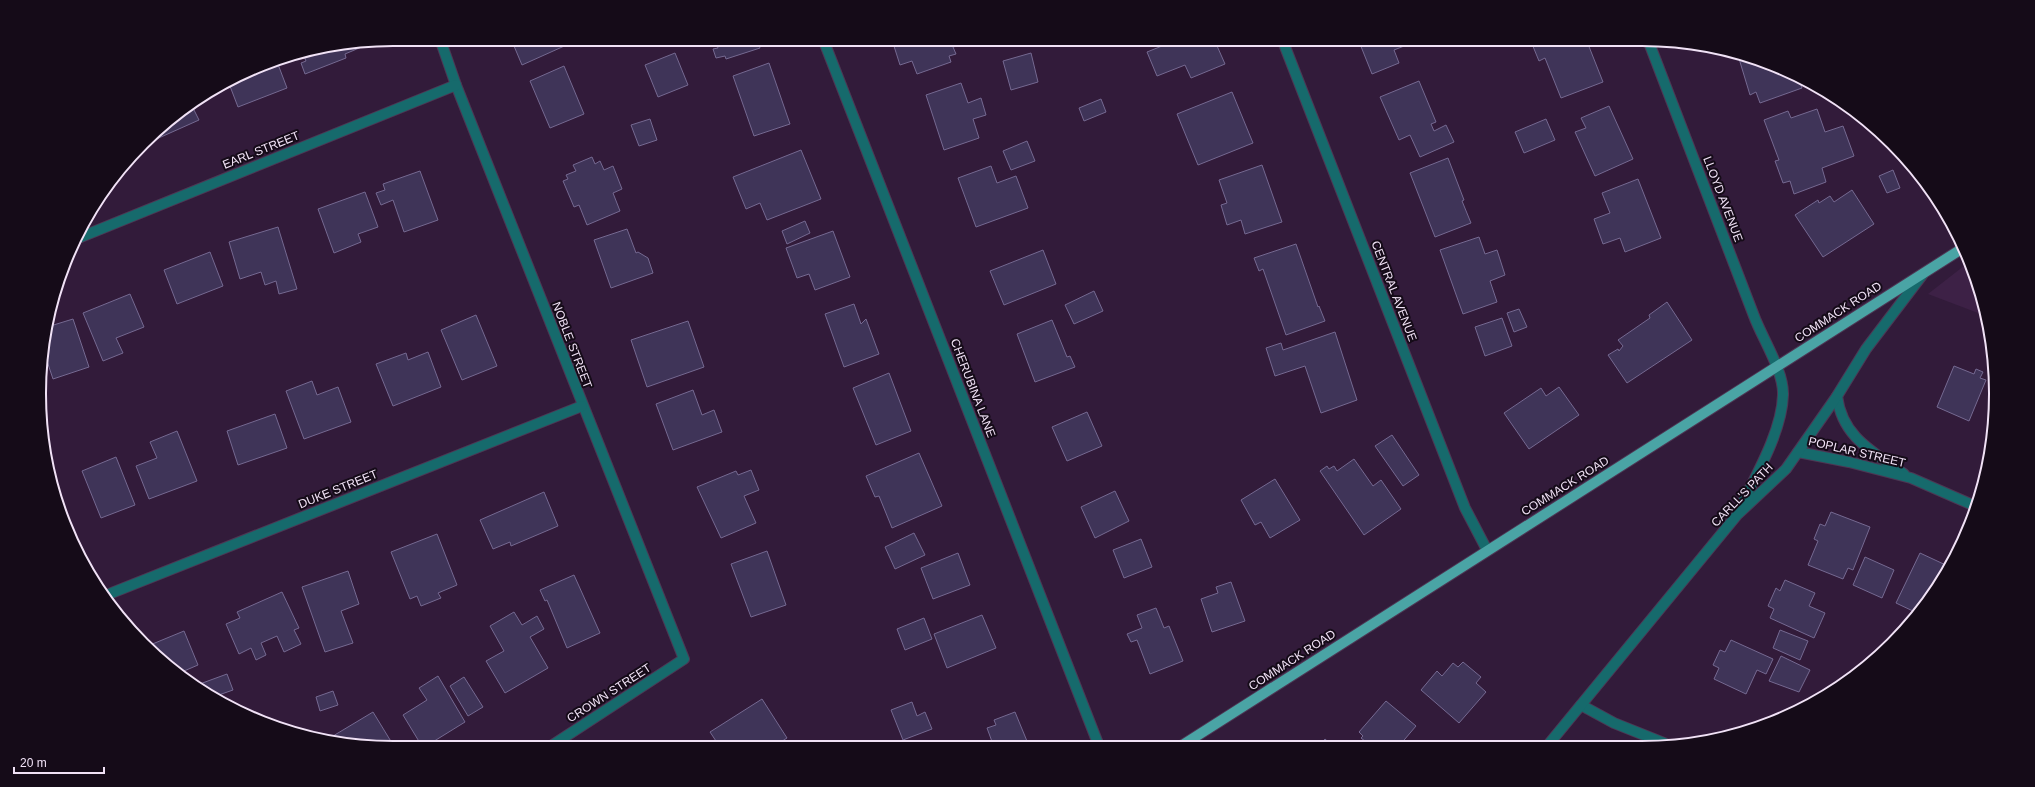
<svg xmlns="http://www.w3.org/2000/svg" width="2035" height="787" viewBox="0 0 2035 787" font-family="Arial,sans-serif">
<rect width="100%" height="100%" fill="#321b3a"/>
<polygon fill="#3d2146" points="1969,262 1977,280 1986,316 1928,294"/>
<g fill="#3f3458" stroke="#756991">
<polygon points="514,39 569,39 571,43 522,65 514,46 517,45"/>
<polygon points="715,39 757,39 760,48 726,59 725,56 716,58 713,49 718,48"/>
<polygon points="905,39 954,39 957,46 953,47 956,54 949,56 951,62 917,74 912,61 900,65 893,43"/>
<polygon points="1171,39 1214,39 1225,64 1191,78 1185,65 1157,76 1147,52 1172,42"/>
<polygon points="1358,39 1422,39 1394,50 1399,63 1372,74"/>
<polygon points="1530,39 1586,39 1603,82 1561,98 1545,58 1539,61"/>
<polygon points="371,43 345,54 346,58 305,74 301,63 306,61 303,54"/>
<polygon points="1737,52 1797,75 1802,88 1760,103 1756,92 1750,95"/>
<polygon points="675,53 688,85 658,97 645,65"/>
<polygon points="1031,53 1038,82 1011,90 1003,61"/>
<polygon points="276,59 287,88 238,107 228,81"/>
<polygon points="769,63 790,124 754,136 733,76"/>
<polygon points="564,66 584,114 550,128 530,81"/>
<polygon points="1419,81 1436,122 1431,124 1434,131 1446,125 1454,142 1420,157 1410,135 1399,140 1380,97"/>
<polygon points="961,83 968,103 981,98 986,115 973,119 979,138 944,150 926,95"/>
<polygon points="1232,92 1253,143 1198,165 1177,114"/>
<polygon points="1101,99 1106,112 1084,121 1079,108"/>
<polygon points="191,104 199,120 152,141 151,138 160,127"/>
<polygon points="1609,106 1633,159 1595,176 1575,132 1586,128 1581,118"/>
<polygon points="1817,109 1825,132 1843,126 1854,156 1822,168 1826,182 1794,194 1790,181 1783,183 1775,161 1779,160 1764,120 1788,111 1791,118"/>
<polygon points="650,119 657,140 639,146 631,125"/>
<polygon points="1546,119 1555,140 1524,153 1515,132"/>
<polygon points="1027,141 1035,161 1011,170 1003,151"/>
<polygon points="801,150 821,199 767,220 760,203 746,209 733,177"/>
<polygon points="592,157 595,164 600,161 604,170 613,166 622,189 613,193 620,211 587,225 579,205 574,207 563,181 568,179 566,175 576,171 573,165"/>
<polygon points="1448,158 1464,200 1462,201 1471,223 1435,237 1410,173"/>
<polygon points="1262,165 1282,222 1245,234 1241,220 1227,225 1221,205 1227,203 1219,180"/>
<polygon points="991,166 997,183 1016,176 1028,208 976,227 958,178"/>
<polygon points="1893,170 1900,188 1887,193 1879,176"/>
<polygon points="420,171 438,220 404,232 393,200 381,205 376,193 385,190 383,184"/>
<polygon points="1638,179 1661,238 1625,252 1620,238 1603,244 1594,219 1610,213 1602,193"/>
<polygon points="1852,190 1874,224 1823,257 1795,215 1818,200 1819,203 1830,196 1834,202"/>
<polygon points="365,192 378,227 358,234 361,242 334,253 318,209"/>
<polygon points="805,221 810,233 787,244 782,231"/>
<polygon points="278,227 297,289 279,294 276,281 265,285 261,272 240,279 229,242"/>
<polygon points="627,229 636,253 638,252 648,258 653,273 611,288 594,240"/>
<polygon points="833,231 850,277 815,290 809,274 797,278 786,248"/>
<polygon points="1479,237 1485,254 1497,250 1505,275 1490,281 1497,302 1463,314 1440,250"/>
<polygon points="1296,244 1318,307 1319,306 1325,321 1286,335 1263,269 1259,271 1254,258"/>
<polygon points="1043,250 1056,284 1004,305 990,271"/>
<polygon points="210,252 223,286 177,304 164,270"/>
<polygon points="1094,291 1103,311 1074,324 1065,305"/>
<polygon points="130,294 144,327 116,338 123,353 103,361 83,313"/>
<polygon points="1667,302 1692,340 1627,383 1608,355 1618,349 1619,351 1623,346 1618,340 1650,318 1649,315"/>
<polygon points="854,304 861,324 866,319 879,354 844,367 825,314"/>
<polygon points="1519,309 1527,327 1514,332 1507,313"/>
<polygon points="476,315 497,366 462,380 441,330"/>
<polygon points="1502,318 1512,346 1485,356 1475,327"/>
<polygon points="73,319 89,367 53,379 42,346 47,327"/>
<polygon points="1052,320 1067,357 1070,356 1075,367 1035,382 1017,334"/>
<polygon points="688,321 704,367 647,387 631,340"/>
<polygon points="1335,332 1357,400 1321,413 1305,366 1275,376 1266,348 1281,343 1283,350"/>
<polygon points="428,352 441,387 393,406 376,364 406,353 408,360"/>
<polygon points="1954,366 1974,374 1976,369 1983,372 1980,378 1986,380 1969,421 1937,407"/>
<polygon points="889,373 911,431 876,445 853,388"/>
<polygon points="312,381 317,395 338,387 351,422 304,439 286,391"/>
<polygon points="1559,387 1579,415 1529,449 1504,413 1541,388 1546,396"/>
<polygon points="693,390 702,415 714,410 722,432 673,450 656,404"/>
<polygon points="1087,412 1102,446 1067,461 1052,427"/>
<polygon points="275,414 287,448 238,465 227,431"/>
<polygon points="177,431 197,481 149,499 136,466 157,458 150,442"/>
<polygon points="1392,435 1419,475 1403,486 1375,446"/>
<polygon points="919,453 942,506 892,528 879,496 875,497 866,476"/>
<polygon points="116,457 135,505 101,518 82,471"/>
<polygon points="1354,459 1373,486 1381,480 1401,509 1364,535 1320,471 1327,466 1329,469 1334,466 1337,471"/>
<polygon points="751,470 759,490 744,496 756,523 721,538 697,487 736,471 738,475"/>
<polygon points="1275,479 1300,520 1270,538 1261,522 1255,525 1241,500"/>
<polygon points="1115,491 1129,521 1095,538 1081,507"/>
<polygon points="544,492 558,526 511,546 510,542 493,549 480,520"/>
<polygon points="1831,512 1870,527 1853,570 1848,568 1843,579 1808,565 1818,541 1814,539 1820,524 1825,526"/>
<polygon points="914,533 925,555 895,569 885,547"/>
<polygon points="437,534 457,585 438,593 441,598 421,606 417,596 410,599 391,552"/>
<polygon points="1141,539 1152,567 1124,578 1113,550"/>
<polygon points="767,551 786,605 751,617 731,564"/>
<polygon points="958,553 970,585 933,599 921,568"/>
<polygon points="1920,553 1950,567 1915,612 1896,603"/>
<polygon points="1865,557 1894,570 1882,598 1853,585"/>
<polygon points="348,571 359,604 341,611 353,643 325,652 302,587"/>
<polygon points="574,575 600,633 567,648 547,600 545,601 540,590"/>
<polygon points="1785,580 1815,593 1809,606 1825,613 1814,638 1770,618 1774,609 1768,606 1776,588 1780,591"/>
<polygon points="1231,582 1245,621 1212,632 1201,599 1218,593 1216,587"/>
<polygon points="282,592 299,628 294,630 301,644 284,652 277,636 261,643 266,655 256,660 251,648 239,654 226,624 240,618 237,612"/>
<polygon points="1156,608 1164,628 1169,626 1183,661 1150,674 1137,640 1131,642 1127,634 1142,628 1137,615"/>
<polygon points="514,612 522,625 537,616 544,629 530,637 548,668 505,693 486,661 504,651 490,626"/>
<polygon points="982,615 996,648 947,668 934,634"/>
<polygon points="924,618 932,639 905,650 897,629"/>
<polygon points="1780,630 1808,641 1800,660 1773,648"/>
<polygon points="184,631 198,665 177,674 150,645"/>
<polygon points="1731,640 1773,659 1766,674 1757,670 1746,694 1714,679 1719,668 1713,665 1720,650 1725,652"/>
<polygon points="1781,656 1810,670 1799,692 1769,681"/>
<polygon points="1463,662 1481,677 1476,683 1486,692 1459,723 1421,690 1437,671 1442,676 1453,663 1458,667"/>
<polygon points="227,674 233,690 213,697 198,687 197,685"/>
<polygon points="438,676 465,722 423,748 403,715 427,700 419,688"/>
<polygon points="464,677 483,707 468,716 450,686"/>
<polygon points="333,691 338,705 320,711 316,697"/>
<polygon points="762,699 787,738 773,747 720,747 710,732"/>
<polygon points="1386,701 1416,726 1399,746 1376,746 1372,742 1370,745 1361,738 1363,736 1359,732"/>
<polygon points="912,702 917,716 925,712 932,729 903,740 891,710"/>
<polygon points="373,712 395,748 328,739"/>
<polygon points="1015,712 1029,746 994,747 987,728 996,725 994,720"/>
<polygon points="1325,739 1333,746 1319,746"/>
</g>
<g fill="none" stroke-linecap="round" stroke-linejoin="round">
<defs>
<g id="minor">
<polyline points="440,39 456,85 684,659 548,748"/>
<polyline points="823,39 1099,746"/>
<polyline points="1282,39 1465,508 1487,550"/>
<path d="M1648 40C1683 132 1718 224 1754 316 1762 338 1784 371 1783 395 1782 432 1755 477 1739 510"/>
<polyline points="76,239 456,85"/>
<path d="M1837 396C1842 437 1873 452 1904 474"/>
<polyline points="1798,452 1849,462 1911,478 1975,506"/>
<polyline points="104,596 582,406"/>
<polyline points="1581,705 1614,723 1669,745"/>
<polyline points="1548,745 1737,515 1786,469 1837,396 1866,349 1923,274"/>
</g>
<polyline id="major" points="1181,746 1963,248"/>
</defs>
<use href="#minor" stroke="#4d3754" stroke-width="12"/>
<use href="#major" stroke="#4d3754" stroke-width="12"/>
<use href="#minor" stroke="#166a6c" stroke-width="10"/>
<use href="#major" stroke="#4aa4a5" stroke-width="10"/>
</g>
<g text-anchor="middle" dominant-baseline="central" stroke-width="4" stroke-linejoin="round" paint-order="stroke">
<g font-size="12" fill="#f1e2f6" stroke="#150b18">
<text transform="translate(261 150) rotate(-22)">EARL STREET</text>
<text transform="translate(1723 199) rotate(69)">LLOYD AVENUE</text>
<text transform="translate(1394 291) rotate(69)">CENTRAL AVENUE</text>
<text transform="translate(1838 312) rotate(-33)">COMMACK ROAD</text>
<text transform="translate(572 345) rotate(69)">NOBLE STREET</text>
<text transform="translate(973 388) rotate(69)">CHERUBINA LANE</text>
<text transform="translate(1857 452) rotate(13)">POPLAR STREET</text>
<text transform="translate(1565 486) rotate(-32)">COMMACK ROAD</text>
<text transform="translate(338 489) rotate(-22)">DUKE STREET</text>
<text transform="translate(1742 495) rotate(-46)">CARLL'S PATH</text>
<text transform="translate(1292 660) rotate(-33)">COMMACK ROAD</text>
<text transform="translate(609 693) rotate(-33)">CROWN STREET</text>
</g>
</g>
<path d="M0 0H2035V787H0ZM393 46H1642A347 347 0 0 1 1989 393V394A347 347 0 0 1 1642 741H393A347 347 0 0 1 46 394V393A347 347 0 0 1 393 46Z" fill="#150b18" fill-rule="evenodd"/>
<path fill="none" stroke="#f1e2f6" stroke-width="2" d="M393 46H1642A347 347 0 0 1 1989 393V394A347 347 0 0 1 1642 741H393A347 347 0 0 1 46 394V393A347 347 0 0 1 393 46Z"/>
<path d="M14 767v6h90v-6" fill="none" stroke="#f1e2f6" stroke-width="2"/>
<text x="20" y="767" font-size="12" fill="#f1e2f6" stroke="#150b18" stroke-width="3" paint-order="stroke">20 m</text>
</svg>
